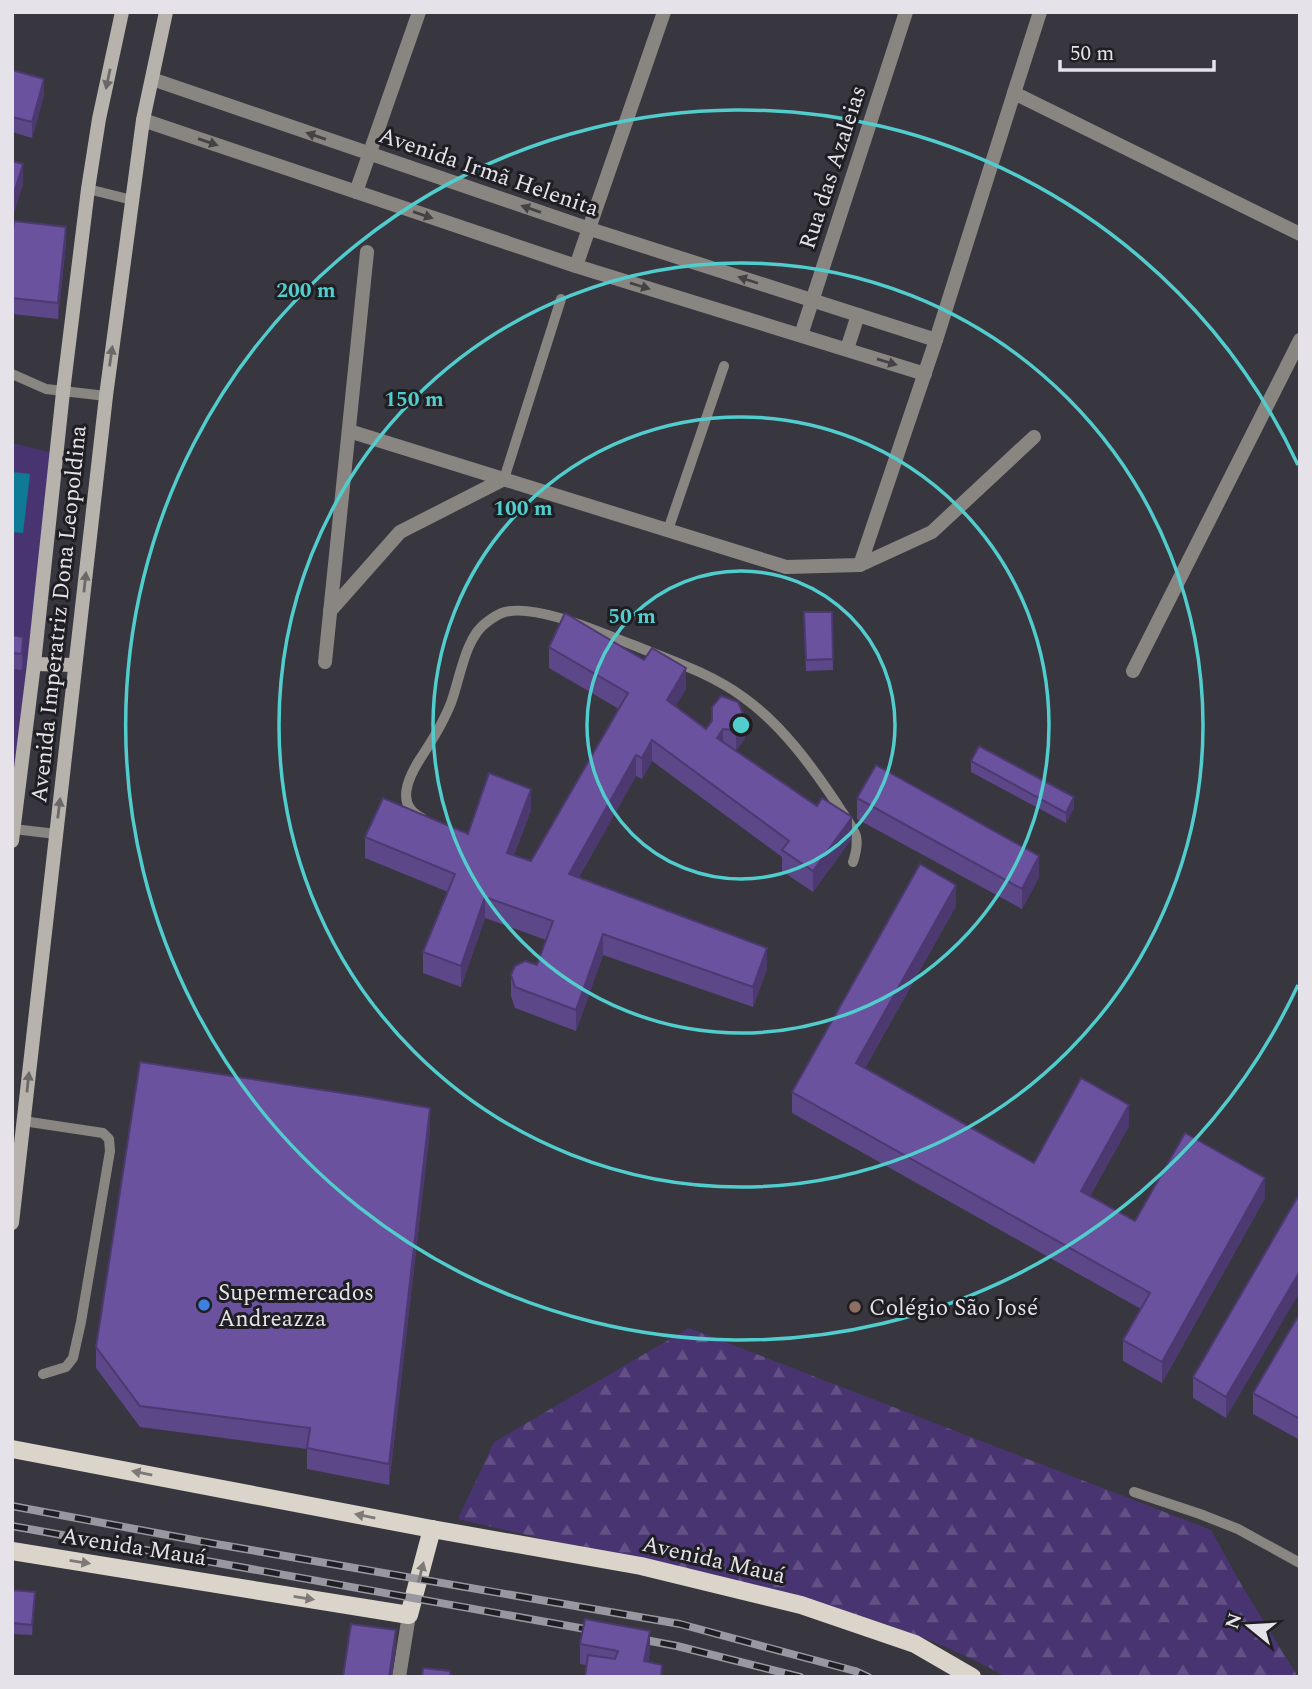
<svg xmlns="http://www.w3.org/2000/svg" width="1312" height="1689" font-family="Spectral,serif">
<style>
.green{fill:#493472}
.forest{fill:url(#forest-firs)}
.water{fill:#0e7a95}
.lines{fill:none;stroke-linecap:round;stroke-linejoin:round}
.service{stroke:#898682;stroke-width:10}
.minor{stroke:#898682;stroke-width:14}
.secondary{stroke:#b7b2ab;stroke-width:14}
.primary{stroke:#dbd4cb;stroke-width:18}
.rail-casing{stroke:#99979f;stroke-width:8}
.rail{stroke:#1f1e23;stroke-width:5;stroke-dasharray:16;stroke-linecap:butt}
.wall{fill:#5c4789}
.shaded-wall{fill:#4b396f}
.building{fill:#6b529f;stroke:#4b396f;stroke-width:2}
.oneway{fill:#6b6867}
.oneway2{fill:#444244}
.oneway3{fill:#7d7977}
.ring{fill:none;stroke:#52cdcd;stroke-width:3.5}
.shop-dot{fill:#3f7fe0;stroke:#1f1e23;stroke-width:2.5}
.education-dot{fill:#8d6e63;stroke:#1f1e23;stroke-width:2.5}
.labels{text-anchor:middle;stroke-width:6;stroke-linejoin:round;paint-order:stroke}
.street-label{font-size:23px;fill:#e5e3e9;stroke:#1f1e23}
.poi-label{font-size:23px;fill:#e5e3e9;stroke:#1f1e23;text-anchor:start}
.centre{fill:#52cdcd;stroke:#1f1e23;stroke-width:3.5}
.ring-label{font-size:21px;text-anchor:middle;font-weight:bold;fill:#52cdcd;stroke:#1f1e23;stroke-width:6;stroke-linejoin:round;paint-order:stroke}
</style>
<defs>
<pattern id="forest-firs" width="22" height="20" patternUnits="userSpaceOnUse" patternTransform="scale(1.75)"><rect width="22" height="20" fill="#493472"/><path d="M5 1l3.5 6h-7zM16 11l3.5 6h-7z" fill="#635186"/></pattern>
</defs>
<rect width="100%" height="100%" fill="#38363f"/>
<!-- green -->
<path class="green" d="M12,443L53,453L12,788Z"/>
<!-- forest -->
<path class="forest" d="M689,1328L1211,1530L1242,1586L1298,1677H1006C914,1624 806,1600 703,1576C621,1557 540,1538 458,1519L494,1442Z"/>
<!-- water -->
<path class="water" d="M12,472L30,474L23,533L12,532Z"/>
<g class="lines">
<!-- service -->
<g class="service">
<path d="M88,189L132,200"/>
<path d="M12,374L46,389L106,396"/>
<path d="M504,479L561,299"/>
<path d="M668,530L724,366"/>
<path d="M422,818C395,805 408,778 420,759C432,741 443,723 451,703C460,679 465,637 487,622C491,619 500,613 505,612C538,604 601,633 633,645C670,660 710,673 743,697C781,724 811,765 837,804C843,814 852,825 856,836C858,845 856,853 853,862"/>
<path d="M14,829L56,834"/>
<path d="M23,1121L103,1133L109,1139L110,1151L81,1322L73,1358L66,1367L43,1374"/>
<path d="M1134,1492L1200,1514L1238,1529L1300,1563"/>
</g>
<!-- minor -->
<g class="minor">
<path d="M152,79L590,229L936,340"/>
<path d="M1014,93L1040,12"/>
<path d="M143,120L576,266L925,374"/>
<path d="M356,192L419,12"/>
<path d="M576,266L664,12"/>
<path d="M801,335L906,12"/>
<path d="M847,349L858,315"/>
<path d="M349,431L786,567L860,565L932,532L1034,437"/>
<path d="M860,565L936,340L1014,93L1300,234"/>
<path d="M330,611L400,532L504,479"/>
<path d="M325,662L367,252"/>
<path d="M1133,671L1300,340"/>
<path d="M399,1677L409,1615"/>
</g>
<!-- secondary -->
<g class="secondary">
<path d="M34,664L75,665"/>
<path d="M12,841L34,664L63,392L88,189L99,119L122,12"/>
<path d="M12,1223L106,396L143,120L166,12"/>
</g>
<!-- primary -->
<g class="primary">
<path d="M12,1449L432,1529L641,1566L801,1605L915,1644L972,1677"/>
<path d="M12,1551L409,1615L432,1529"/>
</g>
<defs>
<g id="rail">
<path d="M12,1506L210,1543L680,1624L855,1671L868,1677"/>
<path d="M12,1526L602,1632"/>
<path d="M629,1637L677,1646L800,1677"/>
</g>
</defs>
<!-- rail casing -->
<use href="#rail" class="rail-casing"/>
<!-- rail -->
<use href="#rail" class="rail"/>
</g>
<!-- wall -->
<g class="wall">
<path d="M12,70L44,95L32,138L12,132Z"/>
<path d="M12,239L66,243L58,319L12,314Z"/>
<path d="M804,612H832L833,670L806,671Z"/>
<path d="M12,635L23,652L22,670L12,669Z"/>
<path d="M549,647L686,689L675,706L706,729L712,721V707L745,738L736,751L852,838L813,892L782,871V857L652,761L642,779L636,776L579,877L767,969L753,1007L603,955L576,1031L515,1008L511,996V975L537,965L546,940L485,918L461,987L423,973V952L448,892L365,858V837L468,834L531,810L514,855L531,861L619,709L549,668Z"/>
<path d="M971,761L1074,808L1066,823L971,772Z"/>
<path d="M857,798L1039,877L1022,909L857,819Z"/>
<path d="M956,906L865,1068L1034,1163L1129,1126L1090,1196L1135,1221L1265,1198L1162,1383L1123,1361V1340L1141,1309L792,1113V1092Z"/>
<path d="M430,1129L389,1485L307,1469V1449L140,1427L96,1368V1347Z"/>
<path d="M1300,1200L1226,1418L1193,1398V1377Z"/>
<path d="M1300,1313V1440L1253,1414V1393Z"/>
<path d="M12,1590L35,1603L32,1635L12,1634Z"/>
<path d="M580,1644L650,1652L648,1662L662,1665V1677L580,1664Z"/>
</g>
<!-- shaded-wall -->
<g class="shaded-wall">
<path d="M44,79V95L32,138V122Z"/>
<path d="M23,164V185L12,220V200Z"/>
<path d="M66,227V243L58,319V303Z"/>
<path d="M14,379V395L12,403V387Z"/>
<path d="M23,637V652L22,670V654Z"/>
<path d="M686,668V689L667,721V700Z"/>
<path d="M745,718V738L736,751V730Z"/>
<path d="M723,729V750L717,738Z"/>
<path d="M652,740V761L642,779V758Z"/>
<path d="M636,755V776L569,895V874Z"/>
<path d="M531,789V810L507,874V853Z"/>
<path d="M1074,797V808L1066,823V813Z"/>
<path d="M852,817V838L813,892V871Z"/>
<path d="M1039,856V877L1022,909V889Z"/>
<path d="M956,885V906L856,1084V1063Z"/>
<path d="M485,897V918L461,987V966Z"/>
<path d="M603,934V955L576,1031V1010Z"/>
<path d="M767,948V969L753,1007V987Z"/>
<path d="M1129,1105V1126L1081,1212V1191Z"/>
<path d="M430,1108V1129L389,1485V1464Z"/>
<path d="M1265,1178V1198L1162,1383V1362Z"/>
<path d="M1300,1271V1292L1226,1418V1397Z"/>
<path d="M35,1592V1603L32,1635V1625Z"/>
<path d="M396,1630V1651L392,1677H389Z"/>
<path d="M650,1631V1652L645,1677L644,1661Z"/>
</g>
<!-- building -->
<g class="building">
<path d="M12,70L44,79L32,122L12,117Z"/>
<path d="M12,161L23,164L12,200Z"/>
<path d="M14,221L66,227L58,303L12,298V239Z"/>
<path d="M804,612H832L833,659L806,660Z"/>
<path d="M565,613L644,660L652,648L686,668L667,700L706,729L712,721V707L721,696L738,702L745,718L736,730L723,729L717,738L817,806L822,798L852,817L813,871L782,850L789,841L652,740L642,758L636,755L569,874L767,948L753,987L603,934L576,1010L515,987L511,975L515,966L525,961L537,965L553,921L485,897L461,966L423,952L455,874L365,837L383,798L468,834L489,773L531,789L507,853L531,861L628,693L549,647Z"/>
<path d="M12,635L23,637L22,654L12,653Z"/>
<path d="M979,746L1074,797L1066,813L971,761Z"/>
<path d="M876,765L1039,856L1022,889L857,798Z"/>
<path d="M920,864L956,885L856,1063L1034,1163L1081,1078L1129,1105L1081,1191L1135,1221L1185,1133L1265,1178L1162,1362L1123,1340L1150,1293L792,1092Z"/>
<path d="M140,1062L368,1097L430,1108L389,1464L307,1448L310,1428L140,1406L96,1347Z"/>
<path d="M1297,1198L1300,1200V1271L1226,1397L1193,1377Z"/>
<path d="M1300,1313V1419L1253,1393Z"/>
<path d="M12,1590L35,1592L32,1625L12,1623Z"/>
<path d="M585,1619L650,1631L644,1661L662,1665L661,1677H662H585L588,1655L615,1659L618,1651L580,1644Z"/>
<path d="M351,1624L396,1630L389,1677H343Z"/>
<path d="M423,1668L450,1671V1677H422Z"/>
</g>
<!-- one-way arrows -->
<defs><path id="oneway-solid" d="M-6-.8H1V-3.2L6.5 0L1 3.2V.8H-6Z" transform="scale(1.75)"/></defs>
<g class="oneway">
<use href="#oneway-solid" transform="translate(108 79) rotate(102)"/>
<use href="#oneway-solid" transform="translate(111 356) rotate(-82)"/>
<use href="#oneway-solid" transform="translate(85 582) rotate(-84)"/>
<use href="#oneway-solid" transform="translate(59 808) rotate(-83)"/>
<use href="#oneway-solid" transform="translate(28 1082) rotate(-84)"/>
</g>
<g class="oneway2">
<use href="#oneway-solid" transform="translate(316 136) rotate(-161)"/>
<use href="#oneway-solid" transform="translate(208 142) rotate(19)"/>
<use href="#oneway-solid" transform="translate(531 209) rotate(-161)"/>
<use href="#oneway-solid" transform="translate(423 215) rotate(19)"/>
<use href="#oneway-solid" transform="translate(748 280) rotate(-162)"/>
<use href="#oneway-solid" transform="translate(640 286) rotate(17)"/>
<use href="#oneway-solid" transform="translate(887 362) rotate(17)"/>
</g>
<g class="oneway3">
<use href="#oneway-solid" transform="translate(142 1473) rotate(-169)"/>
<use href="#oneway-solid" transform="translate(365 1516) rotate(-169)"/>
<use href="#oneway-solid" transform="translate(80 1562) rotate(9)"/>
<use href="#oneway-solid" transform="translate(421 1572) rotate(-75)"/>
<use href="#oneway-solid" transform="translate(304 1598) rotate(9)"/>
</g>
<!-- distance rings -->
<g class="ring">
<circle cx="741" cy="725" r="154"/>
<circle cx="741" cy="725" r="308"/>
<circle cx="741" cy="725" r="462"/>
<path d="M1298 985A615 615 0 1 1 1298 465"/>
</g>
<!-- markers -->
<circle class="shop-dot" cx="204" cy="1305" r="7"/>
<circle class="education-dot" cx="855" cy="1307" r="7"/>
<g class="labels">
<!-- street labels -->
<g class="street-label">
<text transform="translate(832 167) rotate(-72)" y="8">Rua das Azaleias</text>
<text transform="translate(489 171) rotate(19)" y="8">Avenida Irmã Helenita</text>
<text transform="translate(58 614) rotate(-84)" y="8">Avenida Imperatriz Dona Leopoldina</text>
<text transform="translate(134 1546) rotate(9)" y="8">Avenida Mauá</text>
<text transform="translate(714 1559) rotate(13)" y="8">Avenida Mauá</text>
</g>
<!-- poi labels -->
<g class="poi-label">
<text x="218" y="1300">Supermercados<tspan x="218" dy="26">Andreazza</tspan></text>
<text x="869" y="1315">Colégio São José</text>
</g>
</g>
<circle cx="741" cy="725" r="10" class="centre"/>
<g class="ring-label">
<text x="306" y="297">200 m</text>
<text x="414" y="406">150 m</text>
<text x="523" y="515">100 m</text>
<text x="632" y="623">50 m</text>
</g>
<!-- border -->
<rect width="1312" height="1689" fill="none" stroke="#e5e3e9" stroke-width="28"/>
<!-- north arrow -->
<g transform="translate(1249 1626) rotate(288)" stroke="#1f1e23" stroke-width="5" paint-order="stroke">
<path d="M0-5L12 26L0 18L-12 26Z" fill="#e5e3e9"/>
<text y="-10" font-size="19" font-weight="bold" text-anchor="middle" fill="#e5e3e9">N</text>
</g>
<!-- scale -->
<path d="M1060 60v10h154v-10" fill="none" stroke="#e5e3e9" stroke-width="3.5"/>
<text x="1070" y="60" font-size="21" fill="#e5e3e9" stroke="#1f1e23" stroke-width="5" paint-order="stroke">50 m</text>
</svg>
